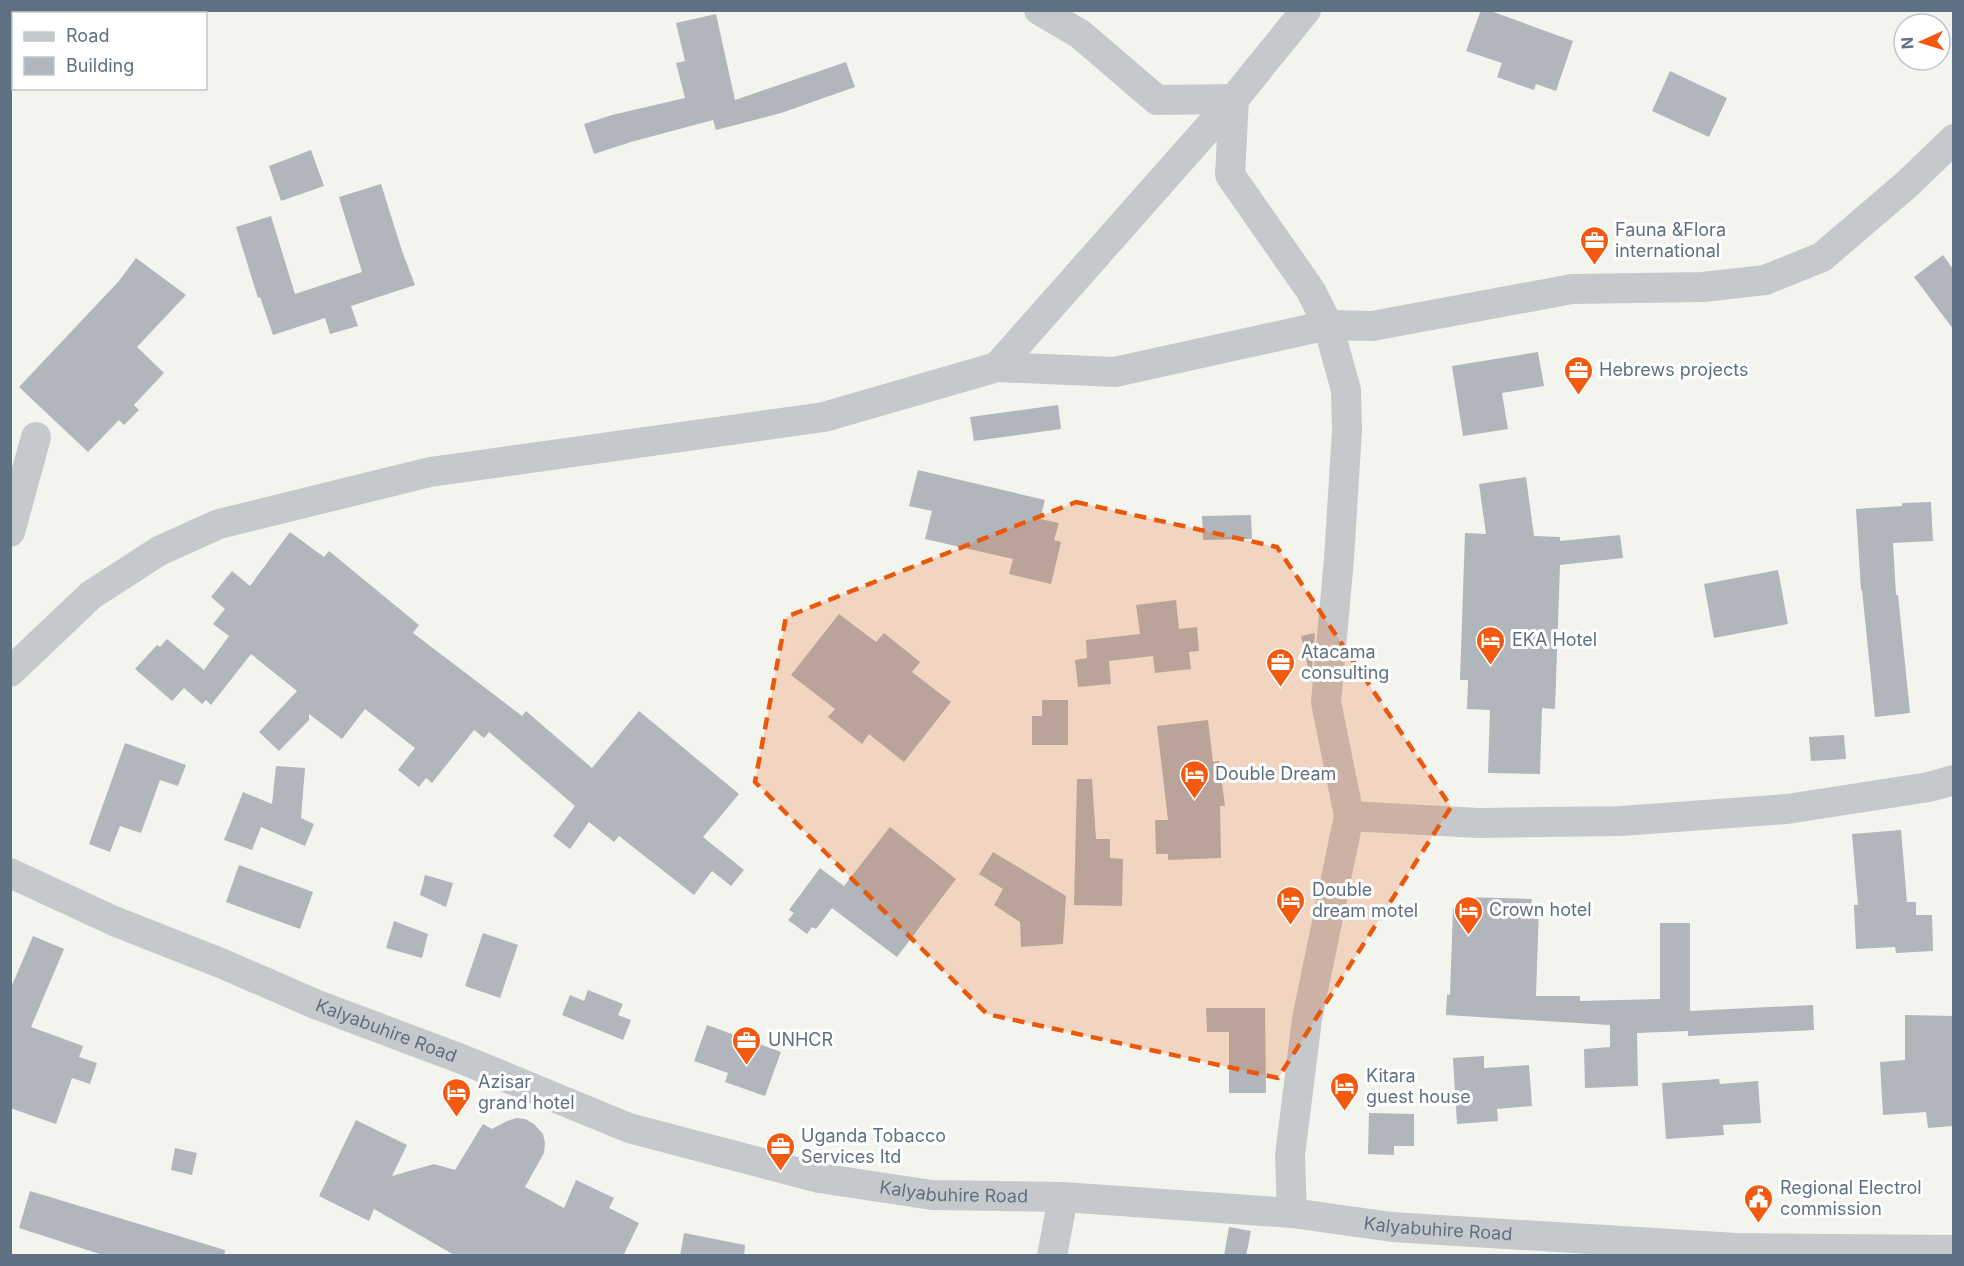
<svg xmlns="http://www.w3.org/2000/svg" width="1964" height="1266" font-family="Inter,sans-serif">
<style>
.building{fill:#b0b6bc}
.lines{fill:none;stroke-linecap:round;stroke-linejoin:round}
.minor{stroke:#c6c9cc;stroke-width:30}
.marked{fill:#e8590c;fill-opacity:0.2;stroke:#e8590c;stroke-width:4.5;stroke-dasharray:12 8;stroke-linejoin:round}
.labels{text-anchor:middle;stroke-width:6;stroke-linejoin:round;paint-order:stroke}
.poi-label{font-size:18px;fill:#607083;stroke:#fff;text-anchor:start}
.street-label{font-size:18px;fill:#607083;stroke:#fff}
</style>
<rect width="100%" height="100%" fill="#f4f4ef"/>
<!-- building -->
<g class="building">
<path d="M1481,10H1488L1573,41L1556,91L1536,84L1534,90L1497,77L1502,63L1466,51Z"/>
<path d="M716,14L735,100L846,62L855,87L781,113L716,130L713,120L631,142L594,154L584,124L612,115L685,98L676,63L685,61L676,23Z"/>
<path d="M1670,71L1727,98L1709,137L1652,111Z"/>
<path d="M311,150L324,186L281,201L269,166Z"/>
<path d="M381,184L402,251L415,285L351,306L358,326L330,334L325,318L273,335L260,297L258,298L236,227L271,216L295,294L362,272L339,197Z"/>
<path d="M1943,255L1953,269V329L1914,277Z"/>
<path d="M136,258L186,295L137,347L164,373L134,405L139,410L124,425L119,420L88,452L19,387L119,281Z"/>
<path d="M1538,352L1544,386L1502,393L1508,429L1463,436L1452,366Z"/>
<path d="M1058,405L1061,429L974,441L970,417Z"/>
<path d="M918,470L1045,500L1040,519L1059,523L1054,540L1061,542L1051,584L1009,574L1013,559L925,539L932,511L909,506Z"/>
<path d="M1526,477L1534,536L1560,537V541L1620,535L1623,558L1560,565L1555,709L1542,708L1540,774L1488,773L1490,710L1467,709L1468,680H1460L1465,533L1486,534L1479,484Z"/>
<path d="M1931,502L1933,541L1893,543L1896,595H1898L1910,713L1875,717L1862,590H1861L1856,509L1902,506V503Z"/>
<path d="M1251,515L1252,539L1203,540L1202,516Z"/>
<path d="M290,532L324,557L329,551L419,625L413,633L522,716L526,711L592,768L639,711L739,794L703,837L744,870L731,886L712,871L694,895L619,836L614,842L589,822L570,849L553,836L575,806L489,732L484,738L474,730L432,783L426,778L419,787L398,770L415,748L365,709L342,739L309,714V720L279,751L259,732L297,691L251,654L211,705L206,700L202,704L184,688L172,701L135,669L157,645L160,647L167,639L204,670L229,636L213,624L225,609L211,597L232,571L250,586Z"/>
<path d="M1778,570L1788,624L1714,638L1704,584Z"/>
<path d="M1176,600L1179,629L1197,627L1199,651L1189,652L1191,669L1155,673L1153,656L1109,661L1111,684L1078,687L1075,660L1087,658L1086,640L1140,634L1136,605Z"/>
<path d="M839,614L876,642L884,633L920,662L912,672L951,702L904,762L869,734L862,744L828,717L835,709L791,675Z"/>
<path d="M1315,633L1312,668H1308L1301,636Z"/>
<path d="M1042,700H1068V745H1032V716H1042Z"/>
<path d="M1208,720L1213,762L1219,761L1225,806H1220L1221,858L1168,860V854H1156L1155,820H1168L1157,726Z"/>
<path d="M1844,735L1846,759L1811,761L1809,737Z"/>
<path d="M125,743L186,765L178,786L160,780L141,833L120,826L110,852L89,844Z"/>
<path d="M276,766L305,768L301,818L314,824L305,846L261,827L252,850L224,840L243,792L272,804Z"/>
<path d="M1077,779H1092L1096,839H1110V858L1123,859L1122,906L1074,905Z"/>
<path d="M890,827L956,879L897,957L832,908L816,929L812,927L807,934L788,920L794,913L789,910L820,868L844,886Z"/>
<path d="M1901,830L1907,902H1916V915H1932L1933,951L1896,953L1895,947L1856,949L1854,905H1858L1852,834Z"/>
<path d="M993,852L1066,896L1063,944L1021,947L1020,922L994,905L1003,889L979,874Z"/>
<path d="M239,865L313,892L300,929L226,902Z"/>
<path d="M425,875L453,883L446,907L420,895Z"/>
<path d="M1461,897L1532,899L1531,906H1539L1536,996H1580V1001L1660,999V923H1690V1011L1813,1005L1814,1030L1688,1036V1031L1637,1033L1638,1086L1585,1088L1584,1049L1610,1047V1025L1446,1015L1447,994L1450,995L1453,908L1461,909Z"/>
<path d="M394,921L428,934L422,958L386,948Z"/>
<path d="M483,933L518,945L500,998L465,986Z"/>
<path d="M33,936L64,949L31,1027L83,1046L79,1057L97,1063L90,1084L72,1078L56,1124L10,1108V990Z"/>
<path d="M588,990L623,1004L618,1015L631,1020L623,1040L562,1015L570,995L584,1001Z"/>
<path d="M1206,1008H1265L1266,1093H1229V1032H1207Z"/>
<path d="M1905,1015L1953,1016V1126L1928,1128L1926,1112L1883,1115L1880,1062L1905,1060Z"/>
<path d="M707,1025L781,1052L765,1096L725,1082L728,1073L694,1061Z"/>
<path d="M1484,1056V1068L1529,1065L1532,1106L1497,1109L1498,1121L1457,1124L1453,1058Z"/>
<path d="M1719,1079L1720,1084L1758,1081L1761,1123L1723,1125L1724,1135L1666,1139L1662,1083Z"/>
<path d="M1369,1113L1414,1114V1146H1394V1155L1368,1154Z"/>
<path d="M516,1118L525,1119L534,1124L543,1134L545,1143L544,1153L525,1187L564,1208L576,1180L614,1198L609,1208L639,1223L623,1256H456L374,1209L369,1221L319,1196L356,1120L407,1145L392,1176L434,1164L455,1170L483,1124L492,1129L507,1121Z"/>
<path d="M175,1148L197,1153L192,1175L171,1170Z"/>
<path d="M30,1191L225,1250L224,1256H106L19,1228Z"/>
<path d="M1229,1227L1251,1231L1246,1256H1224Z"/>
<path d="M684,1233L745,1245L744,1256H680Z"/>
</g>
<g class="lines">
<!-- minor -->
<g class="minor">
<path d="M1039,10L1080,34L1157,100L1234,99L1230,175L1311,291L1328,325L1346,390L1347,431L1339,559L1326,702L1349,816L1307,1019L1290,1155L1292,1213"/>
<path d="M997,367L1234,99L1306,10"/>
<path d="M10,532L36,437"/>
<path d="M10,672L91,595L159,551L219,524L430,472L824,417L997,367L1115,372L1328,325L1372,326L1572,289L1703,287L1765,280L1822,257L1905,186L1954,139"/>
<path d="M1349,816L1479,823L1621,821L1787,809L1929,787L1954,780"/>
<path id="s1" d="M10,873L114,921L223,964L315,1004L464,1060L629,1128L819,1178L932,1195L1063,1197L1292,1213L1392,1227L1737,1248L1954,1250"/>
<path d="M1052,1256L1063,1197"/>
</g>
</g>
<!-- marked area -->
<path class="marked" d="M1076,502L1277,547L1451,807L1278,1078L987,1014L755,782L786,617Z"/>
<!-- icons -->
<defs>
<symbol id="office-pin" viewBox="-11 -11 22 30"><path d="M0 17L-7.5 6A9.5 9.5 0 1 1 7.5 6Z" fill="#f35a10" stroke="#fff"/><path d="M-6-3h4V-5.5h4V-3h4V5H-6ZM-1-4.5V-3h2v-1.5ZM-6 0V1H6V0Z" fill="#fff"/></symbol>
<symbol id="hotel-pin" viewBox="-11 -11 22 30"><path d="M0 17L-7.5 6A9.5 9.5 0 1 1 7.5 6Z" fill="#f35a10" stroke="#fff"/><path d="M-6-4.5h1.5V1H6V5H4.5V3h-9V5H-6ZM-4 0a1.8 1.8 0 1 1 3.6 0ZM.5 0V-2.5h3Q6-2.5 6 0Z" fill="#fff"/></symbol>
<symbol id="civic-pin" viewBox="-11 -11 22 30"><path d="M0 17L-7.5 6A9.5 9.5 0 1 1 7.5 6Z" fill="#f35a10" stroke="#fff"/><path d="M-.6-6.5H3V-4.5H.6V-3L4-1V1h2V6H-6V1h2V-1L-.6-3ZM-1.2 2.5V6h2.4V2.5Z" fill="#fff"/></symbol>
</defs>
<g fill-rule="evenodd">
<use href="#office-pin" x="1578" y="224" width="33" height="45"/>
<use href="#office-pin" x="1562" y="354" width="33" height="45"/>
<use href="#hotel-pin" x="1474" y="624" width="33" height="45"/>
<use href="#office-pin" x="1264" y="646" width="33" height="45"/>
<use href="#hotel-pin" x="1178" y="758" width="33" height="45"/>
<use href="#hotel-pin" x="1274" y="884" width="33" height="45"/>
<use href="#hotel-pin" x="1452" y="894" width="33" height="45"/>
<use href="#office-pin" x="730" y="1024" width="33" height="45"/>
<use href="#hotel-pin" x="1328" y="1070" width="33" height="45"/>
<use href="#hotel-pin" x="440" y="1076" width="33" height="45"/>
<use href="#office-pin" x="764" y="1130" width="33" height="45"/>
<use href="#civic-pin" x="1742" y="1182" width="33" height="45"/>
</g>
<g class="labels">
<!-- poi labels -->
<g class="poi-label">
<text x="1615" y="236">Fauna &amp;Flora<tspan x="1615" dy="21">international</tspan></text>
<text x="1599" y="376">Hebrews projects</text>
<text x="1512" y="646">EKA Hotel</text>
<text x="1301" y="658">Atacama<tspan x="1301" dy="21">consulting</tspan></text>
<text x="1215" y="780">Double Dream</text>
<text x="1312" y="896">Double<tspan x="1312" dy="21">dream motel</tspan></text>
<text x="1489" y="916">Crown hotel</text>
<text x="768" y="1046">UNHCR</text>
<text x="1366" y="1082">Kitara<tspan x="1366" dy="21">guest house</tspan></text>
<text x="478" y="1088">Azisar<tspan x="478" dy="21">grand hotel</tspan></text>
<text x="801" y="1142">Uganda Tobacco<tspan x="801" dy="21">Services ltd</tspan></text>
<text x="1780" y="1194">Regional Electrol<tspan x="1780" dy="21">commission</tspan></text>
</g>
<!-- street labels -->
<g class="street-label">
<text dy="6" stroke="none"><textPath href="#s1" startOffset="408">Kalyabuhire Road</textPath></text>
<text dy="6" stroke="none"><textPath href="#s1" startOffset="1002">Kalyabuhire Road</textPath></text>
<text dy="6" stroke="none"><textPath href="#s1" startOffset="1488">Kalyabuhire Road</textPath></text>
</g>
</g>
<!-- border -->
<rect width="1964" height="1266" fill="none" stroke="#607083" stroke-width="24"/>
<!-- legend -->
<rect x="12" y="12" width="195" height="78" fill="#ffffff" stroke="#bfc6cd" stroke-width="1.5"/>
<rect x="24" y="32" width="30" height="9" fill="#c6c9cc" stroke="#bfc6cd" stroke-width="1.5"/>
<text x="66" y="42" font-size="18" fill="#607083">Road</text>
<rect x="24" y="57" width="30" height="18" fill="#b0b6bc" stroke="#bfc6cd" stroke-width="1.5"/>
<text x="66" y="72" font-size="18" fill="#607083">Building</text>
<!-- north arrow -->
<g transform="translate(1922 42) rotate(266)"><circle r="28" fill="#ffffff" stroke="#bfc6cd" stroke-width="1.5"/>
<path d="M0-4.5L10 22L0 15L-10 22Z" fill="#f35a10"/>
<text y="-9" font-size="16" font-weight="bold" text-anchor="middle" fill="#607083">N</text>
</g>
</svg>
